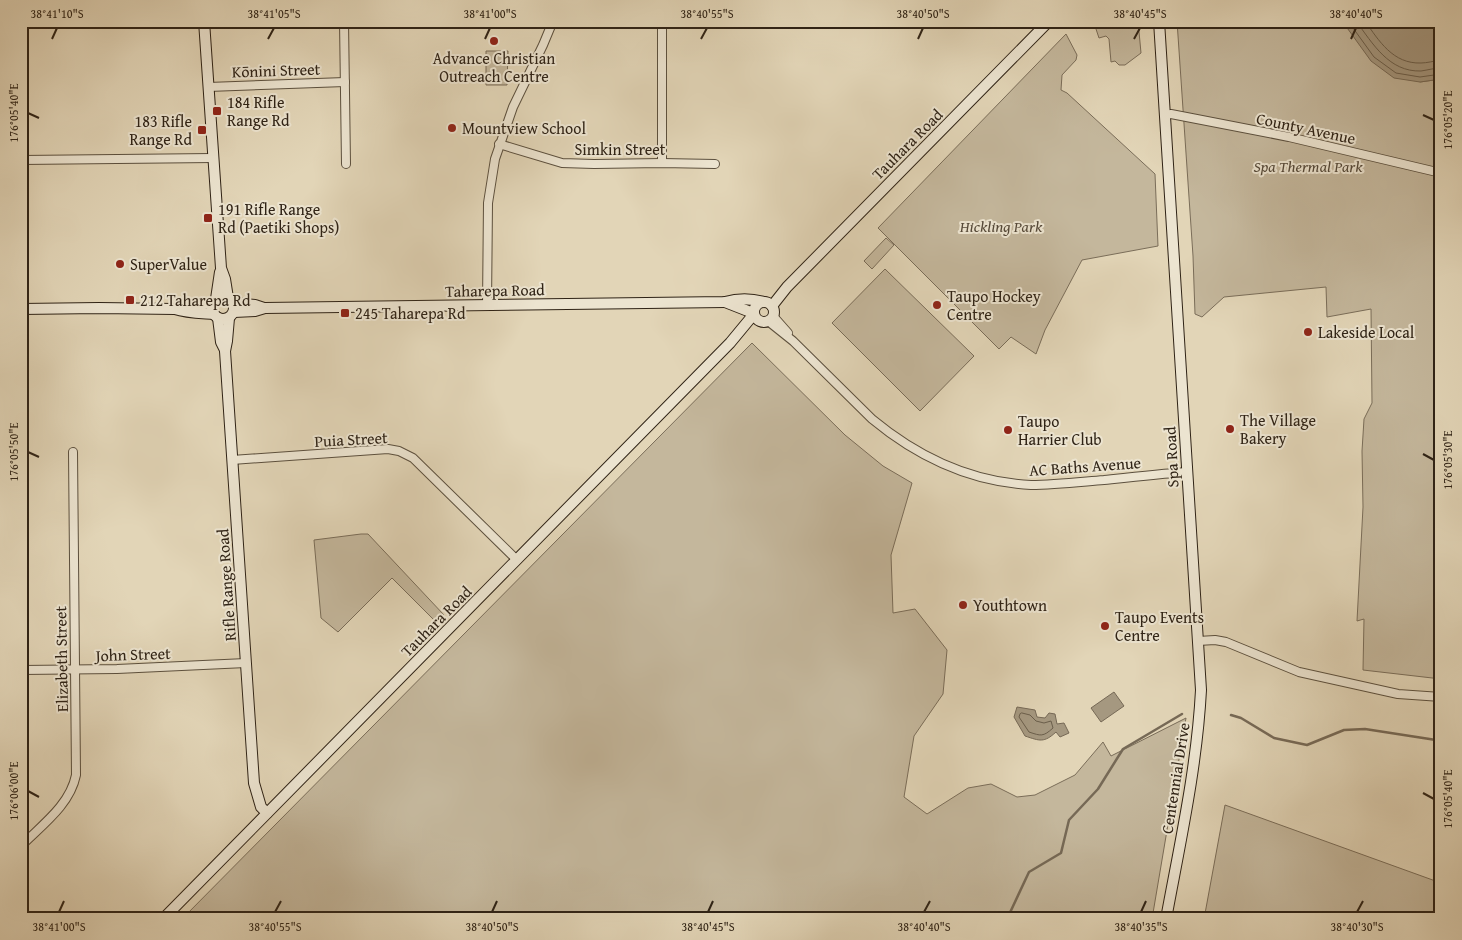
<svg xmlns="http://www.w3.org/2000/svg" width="1462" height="940" font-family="'Gentium Book Plus',serif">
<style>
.green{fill:#c4b79c;stroke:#7a6d59}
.water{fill:#a59880;stroke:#766956}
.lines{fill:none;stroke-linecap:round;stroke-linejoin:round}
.shore{stroke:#6a5e4b;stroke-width:1}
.stream{stroke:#766956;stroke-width:2.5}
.street-casing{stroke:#5c503e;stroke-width:10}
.secondary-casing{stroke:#2f2316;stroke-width:12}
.street{stroke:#ece4d0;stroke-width:8}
.secondary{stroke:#ece4d0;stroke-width:10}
.ticks{fill:none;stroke:#2f2316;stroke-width:2}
.poi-dot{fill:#8f2418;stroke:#ece4d0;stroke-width:2}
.labels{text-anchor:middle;stroke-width:4;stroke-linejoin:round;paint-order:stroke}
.poi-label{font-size:16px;fill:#2f2316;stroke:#ece4d0;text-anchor:start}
.street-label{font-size:16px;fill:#2f2316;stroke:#ece4d0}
.park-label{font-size:16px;font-style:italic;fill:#544838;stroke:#ece4d0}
.neatline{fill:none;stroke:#2f2316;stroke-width:2}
.ticks-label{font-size:12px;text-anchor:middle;fill:#2f2316}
</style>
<rect width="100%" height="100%" fill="#e2d5b7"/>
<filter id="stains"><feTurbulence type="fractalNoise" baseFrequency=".004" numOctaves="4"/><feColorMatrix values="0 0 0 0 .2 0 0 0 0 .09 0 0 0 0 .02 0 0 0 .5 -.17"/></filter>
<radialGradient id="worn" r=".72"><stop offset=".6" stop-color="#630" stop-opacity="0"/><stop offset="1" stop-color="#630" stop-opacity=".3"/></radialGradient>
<!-- green -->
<g class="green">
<path d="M1098,21H1138L1141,53L1125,65H1119L1115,61L1111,62L1109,39L1106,36L1099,38L1095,26Z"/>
<path d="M1177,21H1340L1420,82L1441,79V679L1363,670L1364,619L1357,621L1363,507L1362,451L1364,419L1372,403L1371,309L1327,317L1326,287L1224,297L1202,317L1195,314L1193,256Z"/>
<path d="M1066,34L1077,55L1076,60L1062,75L1061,90L1067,93L1155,174L1158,246L1082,260L1045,330L1036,354L1011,337L999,349L878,228Z"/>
<path d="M486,51H508L507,85H486Z"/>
<path d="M886,238L894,245L872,269L864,261Z"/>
<path d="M885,269L974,356L920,411L832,323Z"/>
<path d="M752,343L845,435L883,466L912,483L891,555L893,613L915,609L947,650L943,694L914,736L904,797L927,814L968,788L991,784L1017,797L1035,795L1075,775L1103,742L1111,756L1186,718L1152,919H182Z"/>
<path d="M361,534H368L444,615L436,622L392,578L338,632L321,618L314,540Z"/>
<path d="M1225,805L1441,883V919H1204Z"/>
</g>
<!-- water -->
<g class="water">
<path d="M1340,21H1441V79L1420,82L1394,78L1371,61L1345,25Z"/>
<path d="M1114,692L1124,706L1101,722L1091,708Z"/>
<path d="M1017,707L1035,710L1037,717L1045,718L1049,713L1055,714L1057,724L1064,723L1069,733L1060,737L1056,732C1044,743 1040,741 1025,736L1014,717Z"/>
</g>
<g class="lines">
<!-- shore -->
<g class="shore">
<path d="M1348,21L1374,57L1396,73L1420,77L1441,74"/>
<path d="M1356,21C1373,44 1389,72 1421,71C1428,70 1434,68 1441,68"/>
<path d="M1365,21C1379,41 1393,64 1421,63C1427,63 1434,61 1441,60"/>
<path d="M1022,713L1030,715L1036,721L1044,723L1051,721L1053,728C1043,737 1041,736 1029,732L1019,717L1020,714Z"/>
</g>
<!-- stream -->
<g class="stream">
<path d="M1231,715L1241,718L1274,738L1307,745L1344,730L1365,729L1436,740L1441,739"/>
<path d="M1007,919L1029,872L1061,853L1069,820L1098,789L1123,749L1182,714"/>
</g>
<defs>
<g id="street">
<path d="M344,21L346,164"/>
<path d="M661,21L662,27V163"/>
<path d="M208,87L345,82"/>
<path d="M1165,115L1171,114L1289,137L1441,173"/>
<path d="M499,144L562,163L594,164L662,163L715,164"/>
<path d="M21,160L213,158"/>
<path d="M487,305L488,203L495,159L513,107L543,45L553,21"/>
<path d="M773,316L788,333"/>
<path d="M768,321L793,341L872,419C919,458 970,482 1031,485C1055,485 1080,482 1104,480C1132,477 1159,474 1187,472"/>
<path d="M232,460L388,449L399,451L413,458L517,560"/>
<path d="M1198,641L1215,640L1226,642L1299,672L1398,694L1441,697"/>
<path d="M21,670L117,669L246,663"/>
<path d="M21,846C42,825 70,805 76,775L73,452"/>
</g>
<g id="secondary">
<path d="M204,21L221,268L225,279L228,298"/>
<path d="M1159,21L1201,690C1197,767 1180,843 1166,919"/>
<circle cx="223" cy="308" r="11"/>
<path d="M216,299L220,272"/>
<circle cx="764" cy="312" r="10"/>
<path d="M725,302L753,313"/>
<path d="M233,303L255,305L264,308"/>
<path d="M186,306L213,303"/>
<path d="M772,306L787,287L1049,21"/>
<path d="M21,309L99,308L175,309C187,313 201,313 214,314"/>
<path d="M234,312L255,311L265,308L725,302C739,298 750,298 764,302"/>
<path d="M218,318L221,342L225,350"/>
<path d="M229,318L227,341L225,351L254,783L261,807L267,813"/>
<path d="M163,919L730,343L754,314"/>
</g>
</defs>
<!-- street casing -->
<use href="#street" class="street-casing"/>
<!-- secondary casing -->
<use href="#secondary" class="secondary-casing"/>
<!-- street -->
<use href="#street" class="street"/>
<!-- secondary -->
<use href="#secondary" class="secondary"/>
</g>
<!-- ticks -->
<path class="ticks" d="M52,39L57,28M268,39L274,28M485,39L490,28M701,39L707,28M918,39L923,28M1134,39L1140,28M1351,39L1356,28M28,113L39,118M1423,115L1434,120M28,452L39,457M1423,454L1434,460M28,791L39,797M1423,793L1434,799M59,912L64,901M275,912L281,901M492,912L497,901M708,912L713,901M924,912L930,901M1141,912L1146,901M1357,912L1363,901"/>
<!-- markers -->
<g class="poi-dot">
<circle cx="494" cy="41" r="5"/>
<rect x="212" y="106" width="10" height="10" rx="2.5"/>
<circle cx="452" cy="128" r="5"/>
<rect x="197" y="125" width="10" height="10" rx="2.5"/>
<rect x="203" y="213" width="10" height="10" rx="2.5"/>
<circle cx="120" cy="264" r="5"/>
<rect x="125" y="295" width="10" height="10" rx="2.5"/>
<circle cx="937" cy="305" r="5"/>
<rect x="340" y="308" width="10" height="10" rx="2.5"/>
<circle cx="1308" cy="332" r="5"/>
<circle cx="1230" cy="429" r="5"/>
<circle cx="1008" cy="430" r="5"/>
<circle cx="963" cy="605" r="5"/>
<circle cx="1105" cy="626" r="5"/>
</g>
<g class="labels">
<!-- poi labels -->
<g class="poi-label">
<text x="494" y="64" text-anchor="middle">Advance Christian<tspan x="494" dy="18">Outreach Centre</tspan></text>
<text x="227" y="108">184 Rifle<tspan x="227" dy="18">Range Rd</tspan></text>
<text x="192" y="127" text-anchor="end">183 Rifle<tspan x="192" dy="18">Range Rd</tspan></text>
<text x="462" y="134">Mountview School</text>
<text x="218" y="215">191 Rifle Range<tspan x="218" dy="18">Rd (Paetiki Shops)</tspan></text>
<text x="130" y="270">SuperValue</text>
<text x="947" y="302">Taupo Hockey<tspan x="947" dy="18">Centre</tspan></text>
<text x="140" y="306">212 Taharepa Rd</text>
<text x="355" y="319">245 Taharepa Rd</text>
<text x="1318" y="338">Lakeside Local</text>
<text x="1240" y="426">The Village<tspan x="1240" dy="18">Bakery</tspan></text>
<text x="1018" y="427">Taupo<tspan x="1018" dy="18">Harrier Club</tspan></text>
<text x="973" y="611">Youthtown</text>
<text x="1115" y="623">Taupo Events<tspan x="1115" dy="18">Centre</tspan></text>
</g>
<!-- street labels -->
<g class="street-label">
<text transform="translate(276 70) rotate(-2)" y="6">Kōnini Street</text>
<text transform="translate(1306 128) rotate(12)" y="6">County Avenue</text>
<text transform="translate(907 144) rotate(-45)" y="6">Tauhara Road</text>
<text x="620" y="155">Simkin Street</text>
<text transform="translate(495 290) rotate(-1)" y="6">Taharepa Road</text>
<text transform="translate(351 439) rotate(-3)" y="6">Puia Street</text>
<text transform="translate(1171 457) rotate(-93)" y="6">Spa Road</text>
<text transform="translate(1085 466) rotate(-4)" y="6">AC Baths Avenue</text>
<text transform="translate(226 585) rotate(-94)" y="6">Rifle Range Road</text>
<text transform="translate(436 621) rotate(-45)" y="6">Tauhara Road</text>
<text transform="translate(133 654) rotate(-2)" y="6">John Street</text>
<text transform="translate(61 659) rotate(-91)" y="6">Elizabeth Street</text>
<text transform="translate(1175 778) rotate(-81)" y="6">Centennial Drive</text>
</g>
<!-- park labels -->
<g class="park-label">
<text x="1308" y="172">Spa Thermal Park</text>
<text x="1001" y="232">Hickling Park</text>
</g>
</g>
<!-- margin -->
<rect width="1462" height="940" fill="none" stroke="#e2d5b7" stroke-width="55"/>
<rect x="28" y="28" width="1406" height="884" class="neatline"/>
<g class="ticks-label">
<text x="57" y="18">38°41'10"S</text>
<text x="274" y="18">38°41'05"S</text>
<text x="490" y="18">38°41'00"S</text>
<text x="707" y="18">38°40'55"S</text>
<text x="923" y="18">38°40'50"S</text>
<text x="1140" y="18">38°40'45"S</text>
<text x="1356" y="18">38°40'40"S</text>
<text transform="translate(14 113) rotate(-90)" y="4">176°05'40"E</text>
<text transform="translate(1448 120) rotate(-90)" y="4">176°05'20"E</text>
<text transform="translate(14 452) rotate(-90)" y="4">176°05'50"E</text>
<text transform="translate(1448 460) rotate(-90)" y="4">176°05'30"E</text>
<text transform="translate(14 791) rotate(-90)" y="4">176°06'00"E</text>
<text transform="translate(1448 799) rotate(-90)" y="4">176°05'40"E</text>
<text x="59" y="931">38°41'00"S</text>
<text x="275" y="931">38°40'55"S</text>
<text x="492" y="931">38°40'50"S</text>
<text x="708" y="931">38°40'45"S</text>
<text x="924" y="931">38°40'40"S</text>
<text x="1141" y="931">38°40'35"S</text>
<text x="1357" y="931">38°40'30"S</text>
</g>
<rect width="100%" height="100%" filter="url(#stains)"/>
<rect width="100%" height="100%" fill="url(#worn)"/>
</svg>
